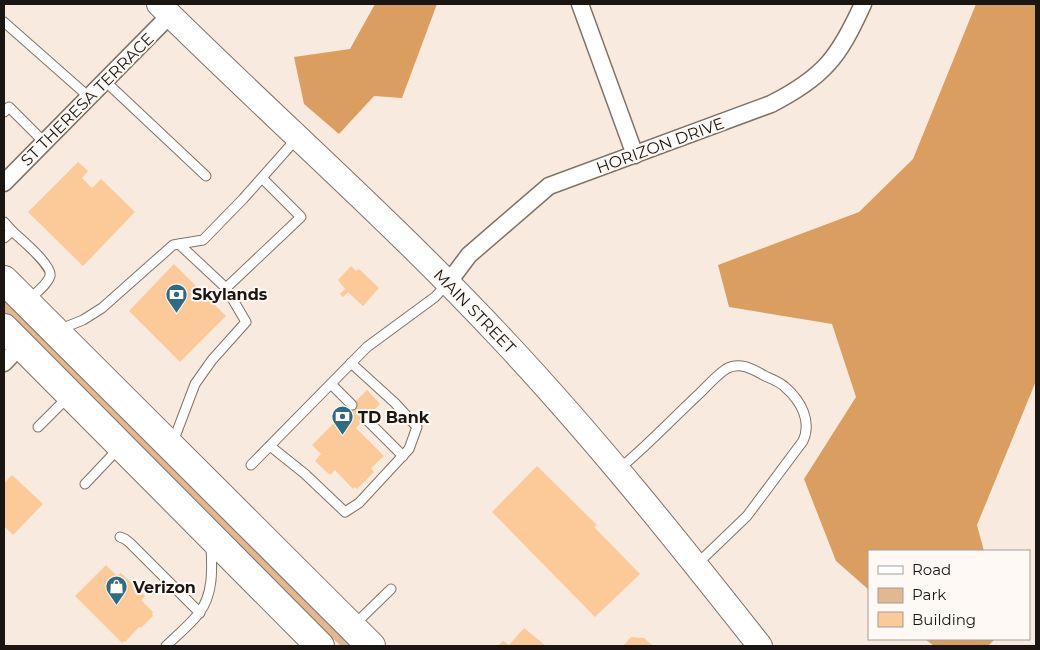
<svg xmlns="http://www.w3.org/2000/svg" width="1040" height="650" font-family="Montserrat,sans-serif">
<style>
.green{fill:#e1b891}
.forest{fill:#db9e61}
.building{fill:#fcc999}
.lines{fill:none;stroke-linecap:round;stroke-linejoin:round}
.lane-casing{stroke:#807469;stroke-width:11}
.street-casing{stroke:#807469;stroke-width:19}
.secondary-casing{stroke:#807469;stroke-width:26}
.highway-casing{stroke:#807469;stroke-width:30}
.lane{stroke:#fff;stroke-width:9}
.street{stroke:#fff;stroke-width:16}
.secondary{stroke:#fff;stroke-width:24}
.highway{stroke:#fff;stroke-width:28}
.labels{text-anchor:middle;stroke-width:4;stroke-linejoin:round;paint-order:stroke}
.street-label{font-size:16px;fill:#1b1612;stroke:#fef9f4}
.poi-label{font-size:16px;font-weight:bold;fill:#1b1612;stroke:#fef9f4;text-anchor:start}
</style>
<rect width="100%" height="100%" fill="#f8eade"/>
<!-- green -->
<path class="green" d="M4,297L354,646H341L290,599L4,313Z"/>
<!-- forest -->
<g class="forest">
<path d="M375,4H437L402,98L374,96L339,134L304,104L294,57L350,49Z"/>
<path d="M976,4H1036V381L977,525L984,551H869V590L836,561L804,479L856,397L832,324L729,307L718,265L859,212L913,159Z"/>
<path d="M925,639H995L988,646H934Z"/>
</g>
<!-- building -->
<g class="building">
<path d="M78,162L88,171L82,178L92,188L101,179L135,212L83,266L28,212Z"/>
<path d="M174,264L226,316L180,362L129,311Z"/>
<path d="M351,266L356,271L359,269L379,288L363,306L348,292L343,297L340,294L345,289L338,280Z"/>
<path d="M367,390L380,404L356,428L384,456L371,468L374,472L357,489L355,487L353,489L335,470L330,475L315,461L321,454L312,445Z"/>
<path d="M537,466L597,525L594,527L640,574L595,617L492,512Z"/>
<path d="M12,475L43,504L13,535L4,526V483Z"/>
<path d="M106,565L117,576L121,573L145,596L142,599V601L153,612L152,614L153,616L141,628L139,627L125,642L124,641L122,643L75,596Z"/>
<path d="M524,628L546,646H498L503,641L509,645Z"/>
<path d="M631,637L644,638L653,646H623Z"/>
</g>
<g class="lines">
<defs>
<g id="lane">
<path d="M4,22L89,97"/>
<path d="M105,81L206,176"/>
<path d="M4,112L9,107L44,142"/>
<path d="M4,222L12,231"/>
<path d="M4,238L12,231C20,238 53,266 50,276C47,285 35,294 28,300"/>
<path d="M179,244L226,288L301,217L262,178"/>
<path d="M58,330L83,320L102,308L173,245L203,240L243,199L298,137"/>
<path d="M331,384L352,405"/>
<path d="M365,418L403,456"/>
<path d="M38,427L68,397"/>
<path d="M173,442L195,384L212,360L246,322L226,288"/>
<path d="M270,446L305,474L345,512L359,503L409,449L417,427L395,403L351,363"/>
<path d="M251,465L367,347L435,297L447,284"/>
<path d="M619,469C648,445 673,418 700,393C708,385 717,375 726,369C739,361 753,369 765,376C772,379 780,382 785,387C801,401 812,421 803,441L747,516L696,565"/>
<path d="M85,484L120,447"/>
<path d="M120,537L125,539L130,543L200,613"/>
<path d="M354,625L391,589"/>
<path d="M166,646C177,635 190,625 199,613C214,594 212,567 211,545"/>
</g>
<g id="street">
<path d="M580,4L635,155"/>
<path d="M4,183L170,15"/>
<path d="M448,283L469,255L549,186L771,104C824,77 839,57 863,4"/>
<path d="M4,363L21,345"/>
</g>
<path id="secondary" d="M159,4C273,117 394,223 504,341C595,438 678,542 760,646"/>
<g id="highway">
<path d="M4,280L371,646"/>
<path d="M4,328L320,646"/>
</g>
</defs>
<!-- lane casing -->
<use href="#lane" class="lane-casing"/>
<!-- street casing -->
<use href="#street" class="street-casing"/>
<!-- secondary casing -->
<use href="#secondary" class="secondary-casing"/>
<!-- highway casing -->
<use href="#highway" class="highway-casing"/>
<!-- lane -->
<use href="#lane" class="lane"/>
<!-- street -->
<use href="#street" class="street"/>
<!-- secondary -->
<use href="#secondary" class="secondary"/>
<!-- highway -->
<use href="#highway" class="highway"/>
</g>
<!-- icons -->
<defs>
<symbol id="bank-pin" viewBox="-11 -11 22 30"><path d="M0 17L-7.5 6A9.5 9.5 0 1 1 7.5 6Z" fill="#2f6c83" stroke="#fef9f4"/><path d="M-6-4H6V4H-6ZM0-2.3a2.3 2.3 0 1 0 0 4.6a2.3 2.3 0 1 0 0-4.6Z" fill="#fff"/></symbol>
<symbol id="shop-pin" viewBox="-11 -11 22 30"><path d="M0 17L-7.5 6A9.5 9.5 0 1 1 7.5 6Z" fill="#2f6c83" stroke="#fef9f4"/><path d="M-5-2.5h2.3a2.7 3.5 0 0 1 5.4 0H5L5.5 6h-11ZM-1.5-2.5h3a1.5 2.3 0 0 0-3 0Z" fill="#fff"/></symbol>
</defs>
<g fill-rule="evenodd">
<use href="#bank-pin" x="164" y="282" width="25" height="34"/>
<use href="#bank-pin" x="330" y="404" width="25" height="34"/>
<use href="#shop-pin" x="104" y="574" width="25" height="34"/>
</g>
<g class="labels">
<!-- street labels -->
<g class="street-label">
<text transform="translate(87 99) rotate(-45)" y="6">ST THERESA TERRACE</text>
<text transform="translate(660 145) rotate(-20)" y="6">HORIZON DRIVE</text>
<text transform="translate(475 311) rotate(46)" y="6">MAIN STREET</text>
</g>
<!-- poi labels -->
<g class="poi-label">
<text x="192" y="300">Skylands</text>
<text x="358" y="423">TD Bank</text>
<text x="133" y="593">Verizon</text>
</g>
</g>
<!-- border -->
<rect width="1040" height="650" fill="none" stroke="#1b1612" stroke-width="10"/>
<!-- legend -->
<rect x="868" y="550" width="162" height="90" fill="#fef9f4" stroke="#a39e9a"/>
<rect x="878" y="566" width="25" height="8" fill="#ffffff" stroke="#a39e9a"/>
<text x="912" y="575" font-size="15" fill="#1b1612">Road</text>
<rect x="878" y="588" width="25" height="15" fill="#e1b891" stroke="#a39e9a"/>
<text x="912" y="600" font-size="15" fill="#1b1612">Park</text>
<rect x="878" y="612" width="25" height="15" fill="#fcc999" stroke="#a39e9a"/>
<text x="912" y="625" font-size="15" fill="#1b1612">Building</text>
</svg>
